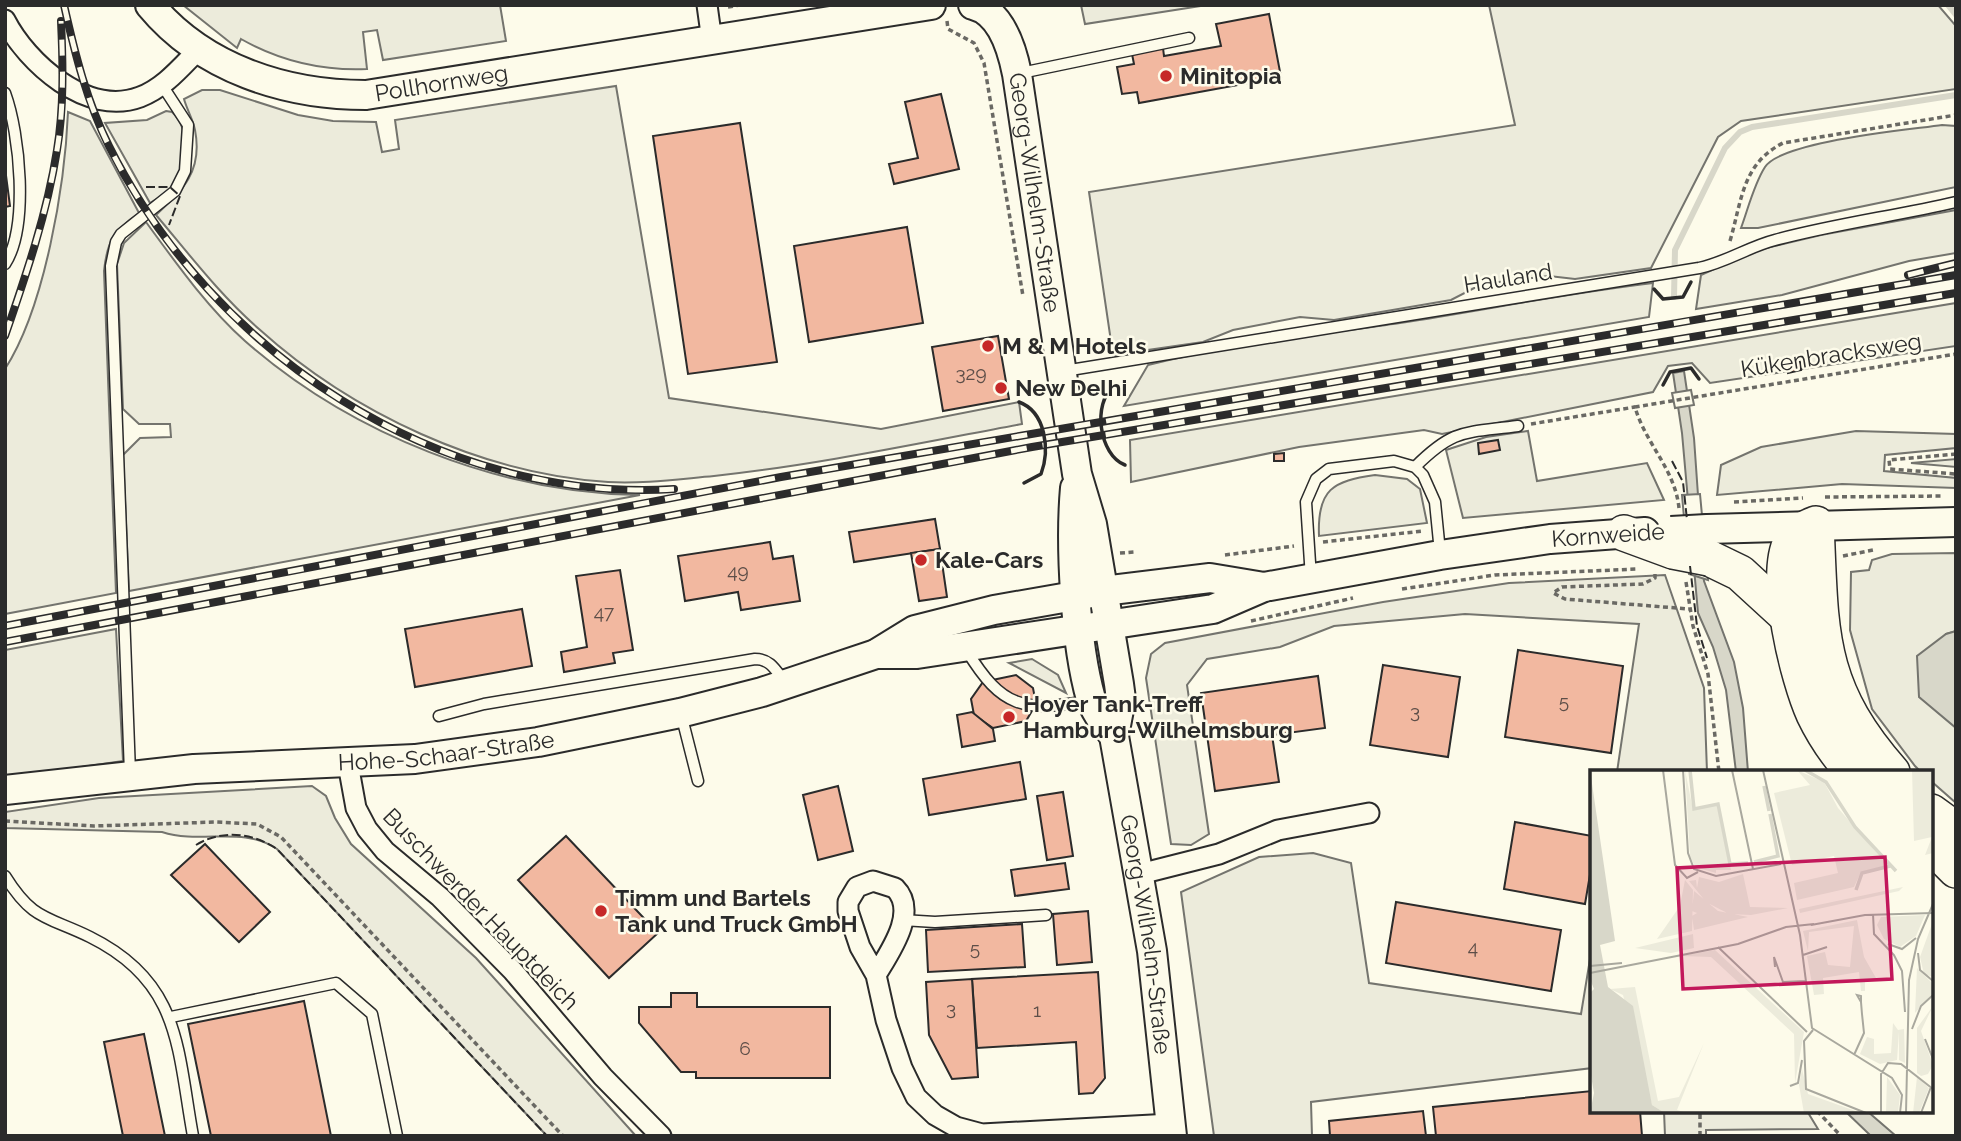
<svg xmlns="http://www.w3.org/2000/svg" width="1961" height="1141" font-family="Raleway,sans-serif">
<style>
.green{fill:#ecebdb;stroke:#74746e;stroke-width:2}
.water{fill:#d8d7c9;stroke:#74746e;stroke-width:2}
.pier{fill:#fdfbea;stroke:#74746e;stroke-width:2}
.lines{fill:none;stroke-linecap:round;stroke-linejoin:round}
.stream{stroke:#d8d7c9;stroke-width:6}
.building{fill:#f2b8a0;stroke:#2b2b2b;stroke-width:2}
.lane-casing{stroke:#2b2b2b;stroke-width:13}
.street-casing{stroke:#2b2b2b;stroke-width:23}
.secondary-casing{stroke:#2b2b2b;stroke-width:32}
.highway-casing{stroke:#2b2b2b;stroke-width:38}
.path{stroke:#6a6964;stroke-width:3.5;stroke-dasharray:5 3.5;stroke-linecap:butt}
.lane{stroke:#fdfbea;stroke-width:10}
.street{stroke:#fdfbea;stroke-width:19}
.secondary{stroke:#fdfbea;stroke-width:28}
.highway{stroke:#fdfbea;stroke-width:35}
.rail-casing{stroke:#2b2b2b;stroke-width:8}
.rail{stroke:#fdfbea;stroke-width:5;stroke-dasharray:16;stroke-linecap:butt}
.secondary-bridge-casing{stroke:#2b2b2b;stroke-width:32;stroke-linecap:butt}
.highway-bridge-casing{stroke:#2b2b2b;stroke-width:38;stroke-linecap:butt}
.secondary-bridge{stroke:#fdfbea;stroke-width:28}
.highway-bridge{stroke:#fdfbea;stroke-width:35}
.fence{stroke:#2b2b2b;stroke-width:2;stroke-dasharray:9 3.5;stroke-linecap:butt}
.wall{stroke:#2b2b2b;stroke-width:3.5}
.poi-dot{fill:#c62828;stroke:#fdfbea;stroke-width:2.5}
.labels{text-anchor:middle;stroke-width:5;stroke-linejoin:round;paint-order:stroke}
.number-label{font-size:19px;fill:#5d4e48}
.poi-label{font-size:23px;font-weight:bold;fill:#2b2b2b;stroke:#fdfbea;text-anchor:start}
.street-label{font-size:23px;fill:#2b2b2b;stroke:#fdfbea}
.inset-river{fill:none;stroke:#d8d7c9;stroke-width:3.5}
.inset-road{fill:none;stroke:#a9a89e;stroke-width:2}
.view{fill:#c2185b;fill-opacity:0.15;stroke:#c2185b;stroke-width:3.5}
.inset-edge{fill:none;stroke:#2b2b2b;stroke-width:3.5}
</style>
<rect width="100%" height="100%" fill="#fdfbea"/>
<!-- green -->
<g class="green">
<path d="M183,5H500L506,41L383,60L377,30L363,32L367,69C322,71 280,61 241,39L237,48Z"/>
<path d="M1081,5H1207L1085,24Z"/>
<path d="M1489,5H1938L1956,26V89L1741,121L1718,137L1651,268L1575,279L1549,276L1482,284L1451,300L1334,320L1300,317L1233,330L1203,342L1113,355L1089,192L1515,125Z"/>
<path d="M616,86L669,398L881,429L1019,402L1022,424C920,443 817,465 714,476C679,479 643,484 608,482C482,474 352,413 259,329C220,295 189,254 156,215C183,190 203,171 195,130C193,119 187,110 184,99L202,90H220L298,115L333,121L376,122L382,152L399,149L395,120Z"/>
<path d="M166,111L172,112C192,130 187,172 169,191C164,196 156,199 150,203L105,123L147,120Z"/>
<path d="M68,112L90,121L139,213C114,230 107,241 104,271L116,593L5,614V369C45,307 65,185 68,112Z"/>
<path d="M1942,125L1956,126V187L1758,228H1741C1748,209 1754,184 1765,167C1782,141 1908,130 1942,125Z"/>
<path d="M1956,210V253L1909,261L1782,295L1696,309L1701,275L1754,251L1821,235Z"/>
<path d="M146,222C176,263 207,307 245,341C351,434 499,493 640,495L129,591L123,455L140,438L171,437L170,424H139L123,409L117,264L124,243Z"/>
<path d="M1653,283L1649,317L1124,406L1148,365C1231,344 1316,335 1400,323C1485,310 1568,293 1653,283Z"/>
<path d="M1956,303V346L1710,383L1692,363L1668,366L1653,392L1442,434L1424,430L1299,447L1131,482L1130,440Z"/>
<path d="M1528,431L1537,481L1647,463L1664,500L1463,518L1446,450L1486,437Z"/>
<path d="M1856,431L1956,434V448L1885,455L1884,471L1956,478V488L1842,484L1717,495L1721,465L1761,447Z"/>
<path d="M1956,459V467L1911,463Z"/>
<path d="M1375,475L1407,479L1420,489L1427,523L1319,536C1317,489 1333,481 1375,475Z"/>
<path d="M1956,553V631L1946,634L1956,728V803L1931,781V772H1921L1915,766L1872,709L1850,630L1851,572L1869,570L1872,560L1892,554Z"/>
<path d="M1665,575L1704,688L1707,772H1617L1639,624L1465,614L1334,626L1280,647L1207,659L1187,685L1209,834L1191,845L1171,844L1146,678L1151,654L1165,643L1383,602L1509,583Z"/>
<path d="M116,629L123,761L5,778V650Z"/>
<path d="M1032,659L1058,675L1066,693L1009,663Z"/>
<path d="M312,786L326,796L335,818L351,844L476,958L636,1136H547L277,849C241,825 202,845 162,832L5,828V812L99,798Z"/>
<path d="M1313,853L1351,863L1369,983L1581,1014L1592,947V1068L1311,1102L1312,1136H1214L1181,892L1259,857Z"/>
<path d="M1664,1111H1807L1818,1129L1706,1130V1136H1665Z"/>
</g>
<!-- water -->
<g class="water">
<path d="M1684,371L1694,438L1704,581L1734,662L1743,708L1748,772H1736L1726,690L1713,647L1698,613L1682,433L1673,373Z"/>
<path d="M1956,631V728L1919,697L1917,656L1946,634Z"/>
<path d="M1845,1111H1867L1896,1136H1871Z"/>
</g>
<!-- pier -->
<g class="pier">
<path d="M1691,390L1694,405L1675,408L1672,393Z"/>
<path d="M1700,494L1708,580L1689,574L1682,495Z"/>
</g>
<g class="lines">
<!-- stream -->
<g class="stream">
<path d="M1948,5L1956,15"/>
<path d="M1674,297L1675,250L1725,148L1740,132L1752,127L1956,95"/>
</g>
</g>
<!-- building -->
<g class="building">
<path d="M1269,14L1281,77L1139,103L1137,92L1122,94L1117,67L1134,64L1132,54L1163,48L1164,56L1221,46L1216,24Z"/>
<path d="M941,94L959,169L894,184L889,164L918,158L905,102Z"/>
<path d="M740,123L777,362L688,374L653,136Z"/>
<path d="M5,168L10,206L5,207Z"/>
<path d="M907,227L923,323L809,342L794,246Z"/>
<path d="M998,336L1009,399L943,411L932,347Z"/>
<path d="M1800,362L1801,370L1788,373L1786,364Z"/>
<path d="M1498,440L1500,450L1479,454L1478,443Z"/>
<path d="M1284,453V461H1274V454Z"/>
<path d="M935,519L940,549L854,562L849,532Z"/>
<path d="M770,542L773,559L793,556L800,601L741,610L738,592L685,601L678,556Z"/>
<path d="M940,549L947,597L919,601L911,553Z"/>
<path d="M620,570L633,650L613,653L615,663L564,672L561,652L587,647L576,576Z"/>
<path d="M522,609L532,666L415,687L405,629Z"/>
<path d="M1518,650L1623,666L1611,753L1505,737Z"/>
<path d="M1383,665L1460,677L1448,757L1370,745Z"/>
<path d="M1016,675L1033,688L1036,704L1026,721L993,728L974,715L971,699L983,682Z"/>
<path d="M1318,676L1325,728L1272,735L1279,782L1215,791L1201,693Z"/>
<path d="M972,712L993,729L995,741L962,747L957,715Z"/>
<path d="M1020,762L1026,799L929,815L923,779Z"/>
<path d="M838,786L853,851L818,860L803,795Z"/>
<path d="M1063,792L1073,856L1047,860L1037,796Z"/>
<path d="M1515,822L1592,836V863L1585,904L1504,889Z"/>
<path d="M566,836L658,933L609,978L518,880Z"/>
<path d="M205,844L270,912L239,942L171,875Z"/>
<path d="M1065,863L1069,889L1015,896L1011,870Z"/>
<path d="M1396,902L1561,930L1551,991L1386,963Z"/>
<path d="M1088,911L1092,962L1057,965L1053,914Z"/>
<path d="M1022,924L1025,967L928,972L926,930Z"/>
<path d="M1098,972L1105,1078L1093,1093L1079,1094L1076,1042L977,1048L972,979Z"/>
<path d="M972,979L978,1077L952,1079L929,1035L926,982Z"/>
<path d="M671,993H697V1007H830V1078H696V1072H681L639,1023V1007H671Z"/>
<path d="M304,1001L331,1136H211L188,1024Z"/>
<path d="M144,1034L165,1136H123L104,1042Z"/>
<path d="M1592,1091V1111H1640L1642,1136H1436L1433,1107Z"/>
<path d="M1423,1111L1426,1136H1330L1329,1121Z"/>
</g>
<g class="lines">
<defs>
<g id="lane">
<path d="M1021,73L1189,38"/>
<path d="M5,93C20,134 29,227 5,264"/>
<path d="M1064,371L1699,268C1727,262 1748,247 1775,240C1834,224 1896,216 1956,202"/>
<path d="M1415,467C1454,428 1465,433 1518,426"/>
<path d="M1311,578L1306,502L1316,479L1329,469L1394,461L1415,467L1423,475L1435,502L1440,552"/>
<path d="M967,651C1002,708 1023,712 1088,701"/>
<path d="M681,714L698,781"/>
<path d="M439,716L484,704L755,659C770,659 775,669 784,681"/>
<path d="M130,773L111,266L116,242L121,234L175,191L185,171L188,125L162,85"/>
<path d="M5,876C33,921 47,916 90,937C181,982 177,1048 193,1136"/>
<path d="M902,920L935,922L1046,915"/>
<path d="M171,1017L336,983L372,1014L397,1136"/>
</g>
<g id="street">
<path d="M707,5L712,41"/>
<path d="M5,20C27,63 87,117 140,97C164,88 181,67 199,49"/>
<path d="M348,764L356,808L367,829L385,851L440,897L513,971L603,1077L661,1136"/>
<path d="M1140,874L1219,854L1278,830L1369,813"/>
<path d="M876,975C889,953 919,912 895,888L873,881L857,887L848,902V911L860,947L876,975L886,1020L902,1068L916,1097L935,1115L956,1127L982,1134L1171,1124"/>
</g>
<g id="secondary">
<path id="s1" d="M150,5C203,69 286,95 366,95L931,5"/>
<path id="s2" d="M973,5C1001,12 1012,49 1017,74L1077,474L1092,524L1119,684L1121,699L1114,736L1152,951L1172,1136"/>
<path d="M1075,488C1070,545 1075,643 1091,699C1095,712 1106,725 1114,736"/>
<path d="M1707,529L1956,522"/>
<path d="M876,654H917L1213,609L1264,587L1440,555L1550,539L1645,532"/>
<path id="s3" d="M5,790L194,769L415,759L538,742L680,713L762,692L876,654L915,630L994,610L1103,591L1210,578L1264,587"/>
</g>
<g id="highway">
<path d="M1624,533L1673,551"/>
<path d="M1709,558L1740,573L1788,617"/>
<path d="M1853,772C1838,755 1824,735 1814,714C1798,679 1773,577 1791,542C1796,532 1806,528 1816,524C1821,632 1816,686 1892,772"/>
<path d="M1931,812L1956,830"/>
<path d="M1931,845L1956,870"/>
</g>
</defs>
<!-- lane casing -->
<use href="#lane" class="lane-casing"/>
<!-- street casing -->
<use href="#street" class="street-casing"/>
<!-- secondary casing -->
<use href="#secondary" class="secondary-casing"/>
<!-- highway casing -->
<use href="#highway" class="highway-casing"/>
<!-- path -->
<g class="path">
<path d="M1026,5H1033"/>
<path d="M728,7L740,5"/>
<path d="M947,21L948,29L974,43L984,63L1023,296"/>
<path d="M1730,241C1742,200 1742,164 1783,143L1956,115"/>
<path d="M1531,424L1635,407"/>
<path d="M1956,454L1889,460L1890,469L1956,474"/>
<path d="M1825,497L1943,496"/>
<path d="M1734,502L1803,498"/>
<path d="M1679,508C1675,469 1645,443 1635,407L1956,354"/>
<path d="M1323,542L1423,531"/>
<path d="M1120,553L1134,552"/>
<path d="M1225,555L1294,546"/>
<path d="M1843,556L1873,550"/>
<path d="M1655,574V578L1643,584L1562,587L1553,593L1565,599L1689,609"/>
<path d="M1686,582L1693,626L1708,674L1719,772"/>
<path d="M1402,589L1495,575L1638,569"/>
<path d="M1251,621L1353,598"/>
<path d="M5,821L94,826L216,822L257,824L281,837L563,1136"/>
<path d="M1817,1111L1841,1136"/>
<path d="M1700,1136V1111"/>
</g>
<!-- lane -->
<use href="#lane" class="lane"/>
<!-- street -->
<use href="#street" class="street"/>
<!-- secondary -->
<use href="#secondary" class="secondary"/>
<!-- highway -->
<use href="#highway" class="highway"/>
<defs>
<g id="rail">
<path d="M64,5C75,54 87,102 109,146C212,353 439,503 674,489"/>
<path d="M1908,275L1956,263"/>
<path d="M5,336C26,275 47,214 57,150C64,108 63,63 61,21"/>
<path d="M5,626L781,477L1956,275"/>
<path d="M5,642L1032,447L1956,293"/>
</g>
</defs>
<!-- rail casing -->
<use href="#rail" class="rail-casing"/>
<!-- rail -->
<use href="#rail" class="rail"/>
<defs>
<path id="secondary-bridge" d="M1671,531L1707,529"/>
<path id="highway-bridge" d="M1673,551L1709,558"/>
</defs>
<!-- secondary-bridge casing -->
<use href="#secondary-bridge" class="secondary-bridge-casing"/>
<!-- highway-bridge casing -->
<use href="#highway-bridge" class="highway-bridge-casing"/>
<!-- secondary-bridge -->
<use href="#secondary-bridge" class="secondary-bridge"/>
<!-- highway-bridge -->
<use href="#highway-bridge" class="highway-bridge"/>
<!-- fence -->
<g class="fence">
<path d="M146,187H170L180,196L169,225"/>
<path d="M1672,461L1683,482L1687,520"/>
<path d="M1690,566L1697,626L1707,658"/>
<path d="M196,845C222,829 253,833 277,849L547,1136"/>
</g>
<!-- wall -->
<g class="wall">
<path d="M1654,289L1663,299L1683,297L1691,282"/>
<path d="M1663,385L1670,372L1691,368L1699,379"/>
<path d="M1114,386C1092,403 1099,455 1125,465"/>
<path d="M1019,402C1046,412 1050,450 1041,474L1024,483"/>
</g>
</g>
<!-- markers -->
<g class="poi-dot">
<circle cx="1166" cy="76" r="7"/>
<circle cx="988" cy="346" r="7"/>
<circle cx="1001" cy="388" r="7"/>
<circle cx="921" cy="560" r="7"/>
<circle cx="1009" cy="717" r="7"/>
<circle cx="601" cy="911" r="7"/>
</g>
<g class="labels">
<!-- number labels -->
<g class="number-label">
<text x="971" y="380">329</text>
<text x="738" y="578">49</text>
<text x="604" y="619">47</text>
<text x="1564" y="708">5</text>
<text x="1415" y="718">3</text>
<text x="1473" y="954">4</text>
<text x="975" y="955">5</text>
<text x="951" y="1015">3</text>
<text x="1037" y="1017">1</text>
<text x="745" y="1055">6</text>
</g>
<!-- poi labels -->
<g class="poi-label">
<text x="1180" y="84">Minitopia</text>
<text x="1002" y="354">M &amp; M Hotels</text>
<text x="1015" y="396">New Delhi</text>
<text x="935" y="568">Kale-Cars</text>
<text x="1023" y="712">Hoyer Tank-Treff<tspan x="1023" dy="26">Hamburg-Wilhelmsburg</tspan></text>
<text x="615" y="906">Timm und Bartels<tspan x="615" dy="26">Tank und Truck GmbH</tspan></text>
</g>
<!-- street labels -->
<g class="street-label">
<text dy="8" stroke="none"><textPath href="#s1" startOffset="318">Pollhornweg</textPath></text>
<text dy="8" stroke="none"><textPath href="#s2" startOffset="206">Georg-Wilhelm-Straße</textPath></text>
<text transform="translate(1508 278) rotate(-9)" y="8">Hauland</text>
<text transform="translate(1831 355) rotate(-9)" y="8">Kükenbracksweg</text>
<text transform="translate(1608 535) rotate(-4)" y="8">Kornweide</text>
<text dy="8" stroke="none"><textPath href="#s3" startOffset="443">Hohe-Schaar-Straße</textPath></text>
<text transform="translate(481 909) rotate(46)" y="8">Buschwerder Hauptdeich</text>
<text dy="8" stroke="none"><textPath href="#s2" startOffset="959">Georg-Wilhelm-Straße</textPath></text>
</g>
</g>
<!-- overview -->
<g transform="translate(1590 770)">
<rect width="343" height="343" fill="#fdfbea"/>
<path d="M95,0L103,40L128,35L141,100H126V103L105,97L100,86ZM207,0L234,12L248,38L298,96L271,102L264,117L207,130L204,113L248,103L244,86L202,95L184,23L220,15ZM322,0H343V83L335,85L342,67L324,71ZM153,104L160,137L198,138L161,145L139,144L116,132L99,111L106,110L107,118L109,107L129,112ZM95,110L103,120L102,161L67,169L90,136ZM313,117L309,121L210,143L209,139ZM104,121L128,141L158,147L104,160L102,146L107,143L102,141ZM335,145L326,166L310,177L294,169L287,155L291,147ZM267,150L274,187L286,208L275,209V221H271L269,202L233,208L234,224L224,225L217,186L235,182L238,195L260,197L264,156L219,162L218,181L213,161ZM343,151V207L334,204L330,187ZM103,164L104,178L81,183L45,178ZM125,180L214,262L205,313L204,264L121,187L91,186ZM327,198L341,212L343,223L325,243ZM45,217L68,331L89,327L114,273L87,340L97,343H75L62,335L33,225L20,219ZM343,236L331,261L343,295L338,304L331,306L327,303V258ZM303,253L308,260L314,259L315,293L309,290V262L307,290L290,294L270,284L277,267L284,269V284L301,283ZM212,299L218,324L271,343H214L209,315ZM297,307L310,325L308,343H296ZM327,307L339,318L329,343H323Z" fill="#ecebdb"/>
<path d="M0,0L25,171L10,175L18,217L43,236L62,335L75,343H0L4,323L0,300V223L4,219L0,209Z" fill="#d8d7c9"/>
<path class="inset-river" d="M100,0L104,39L128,34L140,94L158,93M215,0L236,12L265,57L306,101M174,16L179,41M164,92L188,86L180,44M266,120L272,103L300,96"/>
<path class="inset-road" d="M73,0L85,95L97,108L108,102M93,0L98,83L104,99L126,106L191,94M142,0L163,99M173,0L210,165L222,258L302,308L312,325L310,343M283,144L284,164L304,185L312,201L315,242M221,155L275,145L343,143M298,174L312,179L326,168M128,177L217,262M328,183L330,200L343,211M213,185L237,177M0,196L32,193M185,197L184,187L193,212L215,211M0,203L148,174L196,157L224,154M322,259L331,236L343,225M223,260L214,271L216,319L276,343M335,269L343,289M264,285L274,263L272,244L271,232V226L267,225L271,232M200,316L208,313L212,290M291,343V304L298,293L311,294L343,319M316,343L319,210L328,169L343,134M331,343L341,317"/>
<path class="view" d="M295,87L302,209L93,219L87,98Z"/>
<rect width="343" height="343" class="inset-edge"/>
</g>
<!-- border -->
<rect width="1961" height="1141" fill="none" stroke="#2b2b2b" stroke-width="14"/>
</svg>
